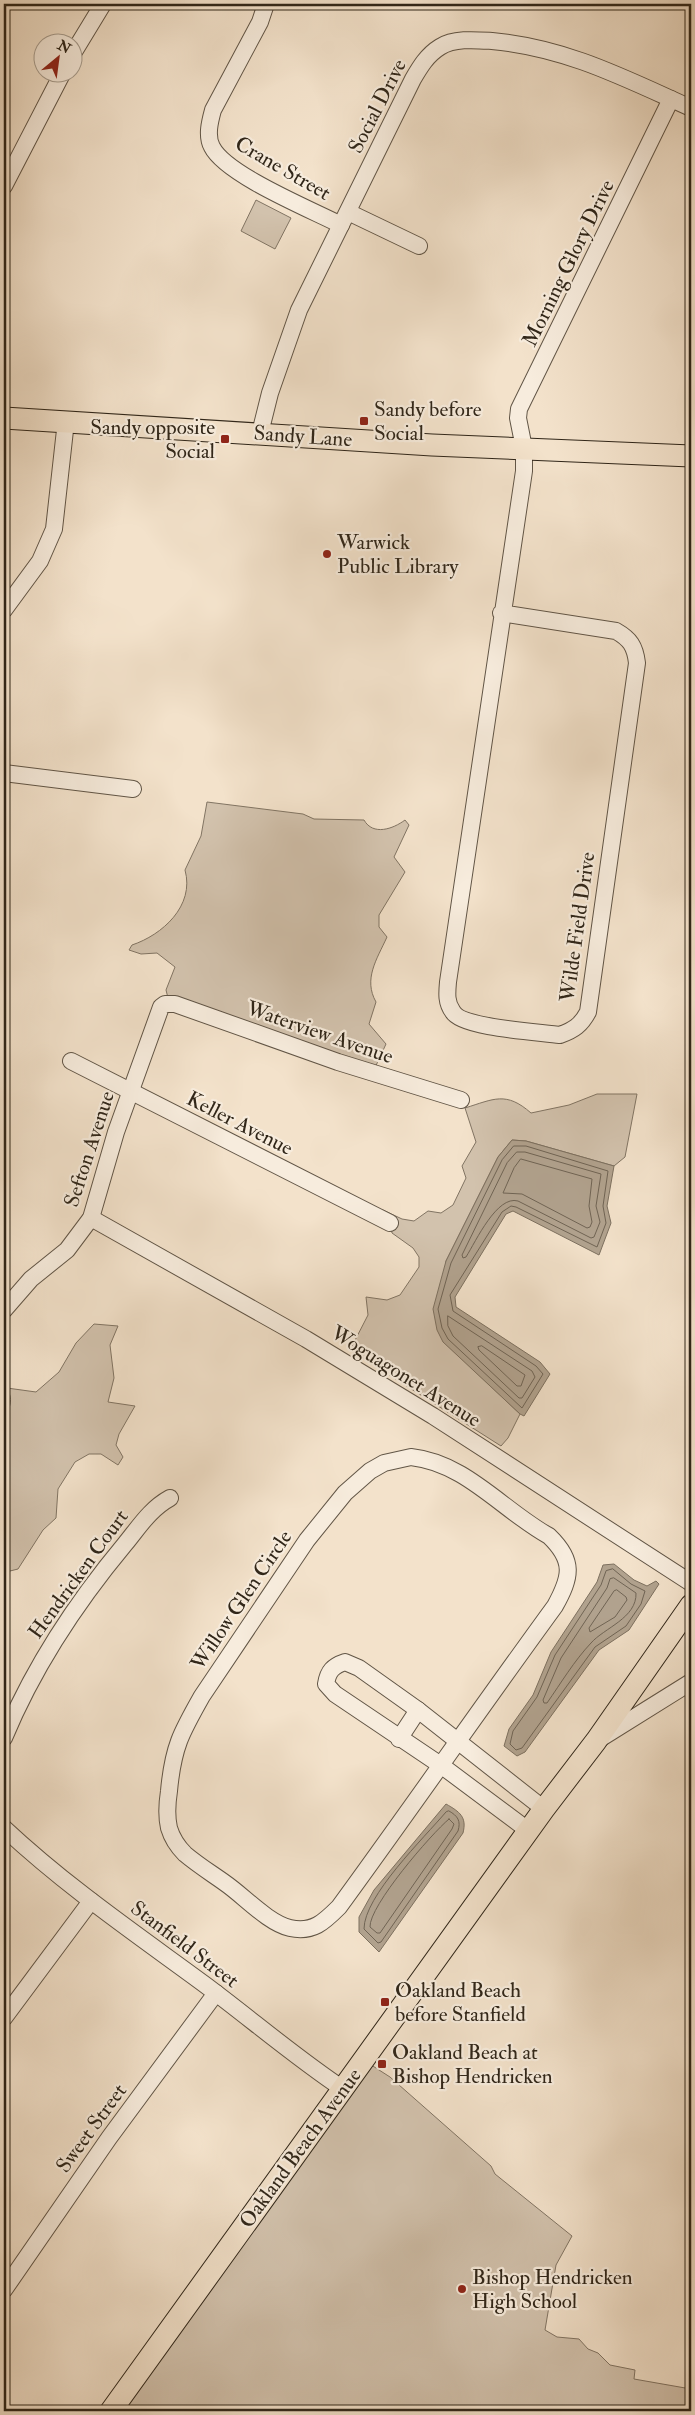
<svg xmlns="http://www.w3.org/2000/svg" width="695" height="2415" font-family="'IM FELL Double Pica',serif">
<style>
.green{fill:#d2c2ad;stroke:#817463}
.water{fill:#b1a28e;stroke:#7d705f}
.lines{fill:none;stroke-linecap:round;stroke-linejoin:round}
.shore{stroke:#706454;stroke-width:1}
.minor-casing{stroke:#615546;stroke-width:18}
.major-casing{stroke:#302619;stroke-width:23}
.minor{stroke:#f7ecdd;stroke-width:16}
.major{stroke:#f3e2cb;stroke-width:21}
.poi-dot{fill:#8f2418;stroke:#f7ecdd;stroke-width:2}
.labels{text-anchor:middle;stroke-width:4.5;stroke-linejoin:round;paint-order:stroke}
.street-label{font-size:21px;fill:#302619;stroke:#f7ecdd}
.poi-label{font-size:21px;fill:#302619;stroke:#f7ecdd;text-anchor:start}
</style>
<rect width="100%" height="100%" fill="#f3e2cb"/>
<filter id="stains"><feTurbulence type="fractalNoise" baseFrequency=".004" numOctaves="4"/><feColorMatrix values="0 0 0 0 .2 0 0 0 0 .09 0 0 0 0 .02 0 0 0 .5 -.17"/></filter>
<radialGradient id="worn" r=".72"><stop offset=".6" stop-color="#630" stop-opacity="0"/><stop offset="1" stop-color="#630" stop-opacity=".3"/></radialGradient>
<!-- green -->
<g class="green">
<path d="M256,200L291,218L275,249L241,231Z"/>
<path d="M207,802L303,814L314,819L364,820C373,836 393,829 405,820L409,825L394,857L405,872L379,915V927L387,937C377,959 363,979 376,1002L369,1024L386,1044L373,1072L169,1002L166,990L175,967L157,953L141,954L129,950L132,945C162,935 195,906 185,870L201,836Z"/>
<path d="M597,1094H637L625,1157L614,1166L526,1141L512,1140L498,1157L446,1261L444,1342L520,1414L508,1438L501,1446L350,1350L368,1315L366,1297L387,1300L400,1295L419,1267V1257L413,1248L392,1233L390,1223L367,1213L383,1210L402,1219L414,1221L428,1211L441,1213L453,1205L466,1178L462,1166L476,1142L465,1108C494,1099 506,1091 531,1113L569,1105Z"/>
<path d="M94,1324L118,1326L110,1345L114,1378L108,1402L135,1406L119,1434L116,1445L123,1457L118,1465L101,1454H89L75,1462L58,1489L56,1518L43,1530L18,1569L6,1572L4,1576V1417C11,1406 13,1400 7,1388L36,1392L59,1372L76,1343Z"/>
<path d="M365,2061L390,2077L491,2166L495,2174L572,2236L556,2265L545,2330L557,2337L579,2339L588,2349L598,2353L610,2365L635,2370L634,2379L691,2389V2411H112Z"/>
</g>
<!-- water -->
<g class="water">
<path d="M512,1140L526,1141L614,1166L607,1206L611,1223L599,1255L513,1211L506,1214L455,1297L456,1307L540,1362L550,1374L524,1416L520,1414L443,1342L437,1330L433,1309L446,1261L498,1157Z"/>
<path d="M614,1564L634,1580L647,1586L656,1581L659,1584L629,1630L599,1650L525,1752L517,1756L504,1746L509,1729L533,1695L551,1652L597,1582L603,1565Z"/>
<path d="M446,1804C460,1812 467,1817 463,1833L379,1952L359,1932V1917L374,1890Z"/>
</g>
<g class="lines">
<!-- shore -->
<g class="shore">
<path d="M514,1146H526L608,1171L603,1206L606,1223L597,1247L516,1207L511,1206L502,1212L450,1295L453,1311L536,1366L543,1374L522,1408L448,1339L442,1328L438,1309L451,1263L502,1160Z"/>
<path d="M517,1152H525L601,1174L596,1206L600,1222L594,1237L591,1238L518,1201C497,1195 476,1241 466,1257L463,1258L462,1255L507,1163Z"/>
<path d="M521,1159L592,1179L589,1206L592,1222L590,1227L587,1228L522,1194L503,1193L514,1168Z"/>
<path d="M448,1316L532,1371L535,1377L522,1398H519L453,1336L448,1326Z"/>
<path d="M482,1346L525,1375L521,1386H517L479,1350L478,1347Z"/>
<path d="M613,1569L631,1584L645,1591L641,1604L626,1626L595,1647L522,1748L516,1750L510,1744L513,1731L537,1697L555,1655L601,1585L606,1571Z"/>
<path d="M614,1578L636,1593C637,1618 604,1628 591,1643C574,1661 561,1683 547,1703H544L543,1700L561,1658L607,1588L610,1579Z"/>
<path d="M617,1590L626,1597L627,1600L615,1617L590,1632L589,1628L614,1591Z"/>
<path d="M449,1811C458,1816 461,1821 458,1831L381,1942L378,1943L364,1929C364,1896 424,1838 446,1812Z"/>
<path d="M449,1819L454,1824L452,1829L380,1933H377L370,1927C369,1906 431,1834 449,1819Z"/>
</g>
<defs>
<g id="minor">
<path d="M266,4L260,22L213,110C210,121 206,136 212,147C226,175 312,210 341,225"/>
<path d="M72,55L103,4"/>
<path d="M4,186L63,72"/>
<path d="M348,212L419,246"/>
<path d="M260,433L270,393L299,310L413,79C420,67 427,55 440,47C454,38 476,40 492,41C567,48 624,78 691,108"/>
<path d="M4,610L40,561L54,529L66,421"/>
<path d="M501,613L616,631C630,639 635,646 637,663L588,1012C581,1025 574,1030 560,1035C540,1032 462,1028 453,1012C446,1003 447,993 448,982L524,471V448L518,418L519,409L671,99"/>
<path d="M4,773L133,789"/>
<path d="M71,1061L390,1223"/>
<path d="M91,1218L306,1339L433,1416L691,1583"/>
<path d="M4,1310L31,1279L67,1250L91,1218L116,1132L161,1007L165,1004H175L338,1062L461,1100"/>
<path d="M411,1457C466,1463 502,1510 549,1536C575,1561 571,1577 555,1606C482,1706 412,1807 339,1907C324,1922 313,1933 290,1928C268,1923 244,1896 225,1883C211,1873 198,1865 185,1854C178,1847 172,1838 169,1828C166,1815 167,1804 169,1791C173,1747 181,1733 202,1696L307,1540L345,1493L370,1471L384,1463Z"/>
<path d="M4,1738C34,1666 75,1604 125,1544C139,1527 150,1509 170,1498"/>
<path d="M399,1739L418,1710"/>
<path d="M598,1740L691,1682"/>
<path d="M4,1828C66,1886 136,1934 204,1984C251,2019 295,2057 343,2089"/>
<path d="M529,1831L442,1766L335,1694L326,1684C328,1671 333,1666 345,1662L359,1668L418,1710L544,1809"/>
<path d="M4,2018L91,1901"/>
<path d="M4,2290L109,2138L216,1993"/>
</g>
<g id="major">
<path d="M4,418L432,445L691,456"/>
<path d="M111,2411L544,1809L596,1741L691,1605"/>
</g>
</defs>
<!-- minor casing -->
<use href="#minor" class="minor-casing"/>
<!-- major casing -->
<use href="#major" class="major-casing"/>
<!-- minor -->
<use href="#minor" class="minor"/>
<!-- major -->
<use href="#major" class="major"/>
</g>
<!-- markers -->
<g class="poi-dot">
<rect x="359" y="416" width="10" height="10" rx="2.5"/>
<rect x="220" y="434" width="10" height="10" rx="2.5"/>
<circle cx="327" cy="554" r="5"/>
<rect x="380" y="1997" width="10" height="10" rx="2.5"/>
<rect x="377" y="2059" width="10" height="10" rx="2.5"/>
<circle cx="462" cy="2289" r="5"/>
</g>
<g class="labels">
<!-- street labels -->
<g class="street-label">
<text transform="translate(377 106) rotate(-63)" y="7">Social Drive</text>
<text transform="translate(283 168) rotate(30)" y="7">Crane Street</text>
<text transform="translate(568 263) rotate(-64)" y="7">Morning Glory Drive</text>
<text transform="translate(303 436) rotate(4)" y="7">Sandy Lane</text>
<text transform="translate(577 927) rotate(-82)" y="7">Wilde Field Drive</text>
<text transform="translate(320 1032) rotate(19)" y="7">Waterview Avenue</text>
<text transform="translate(240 1123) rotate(27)" y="7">Keller Avenue</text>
<text transform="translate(89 1149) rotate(-72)" y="7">Sefton Avenue</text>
<text transform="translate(406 1376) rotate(32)" y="7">Woguagonet Avenue</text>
<text transform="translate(78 1574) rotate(-54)" y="7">Hendricken Court</text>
<text transform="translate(241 1600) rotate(-56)" y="7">Willow Glen Circle</text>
<text transform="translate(185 1944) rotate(37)" y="7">Stanfield Street</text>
<text transform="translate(91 2128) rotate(-54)" y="7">Sweet Street</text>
<text transform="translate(300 2148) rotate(-54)" y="7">Oakland Beach Avenue</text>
</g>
<!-- poi labels -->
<g class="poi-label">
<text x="374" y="416">Sandy before<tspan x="374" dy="24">Social</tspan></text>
<text x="215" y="434" text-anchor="end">Sandy opposite<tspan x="215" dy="24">Social</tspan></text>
<text x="337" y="549">Warwick<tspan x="337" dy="24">Public Library</tspan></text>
<text x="395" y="1997">Oakland Beach<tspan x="395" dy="24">before Stanfield</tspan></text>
<text x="392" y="2059">Oakland Beach at<tspan x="392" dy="24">Bishop Hendricken</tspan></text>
<text x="472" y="2284">Bishop Hendricken<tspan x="472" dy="24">High School</tspan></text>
</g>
</g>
<!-- margin -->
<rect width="695" height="2415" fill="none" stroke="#f3e2cb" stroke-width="20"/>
<rect x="5" y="5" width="685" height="2405" fill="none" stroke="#302619" stroke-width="2.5"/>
<rect x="10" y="10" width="675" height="2395" fill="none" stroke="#302619"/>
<!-- north arrow -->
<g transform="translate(58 58) rotate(29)"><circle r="24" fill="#f7ecdd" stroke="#a79d8f"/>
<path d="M0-4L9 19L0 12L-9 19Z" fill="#8f2418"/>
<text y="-8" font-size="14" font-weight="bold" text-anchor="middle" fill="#302619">N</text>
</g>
<rect width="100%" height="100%" filter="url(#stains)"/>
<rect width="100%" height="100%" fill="url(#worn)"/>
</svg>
